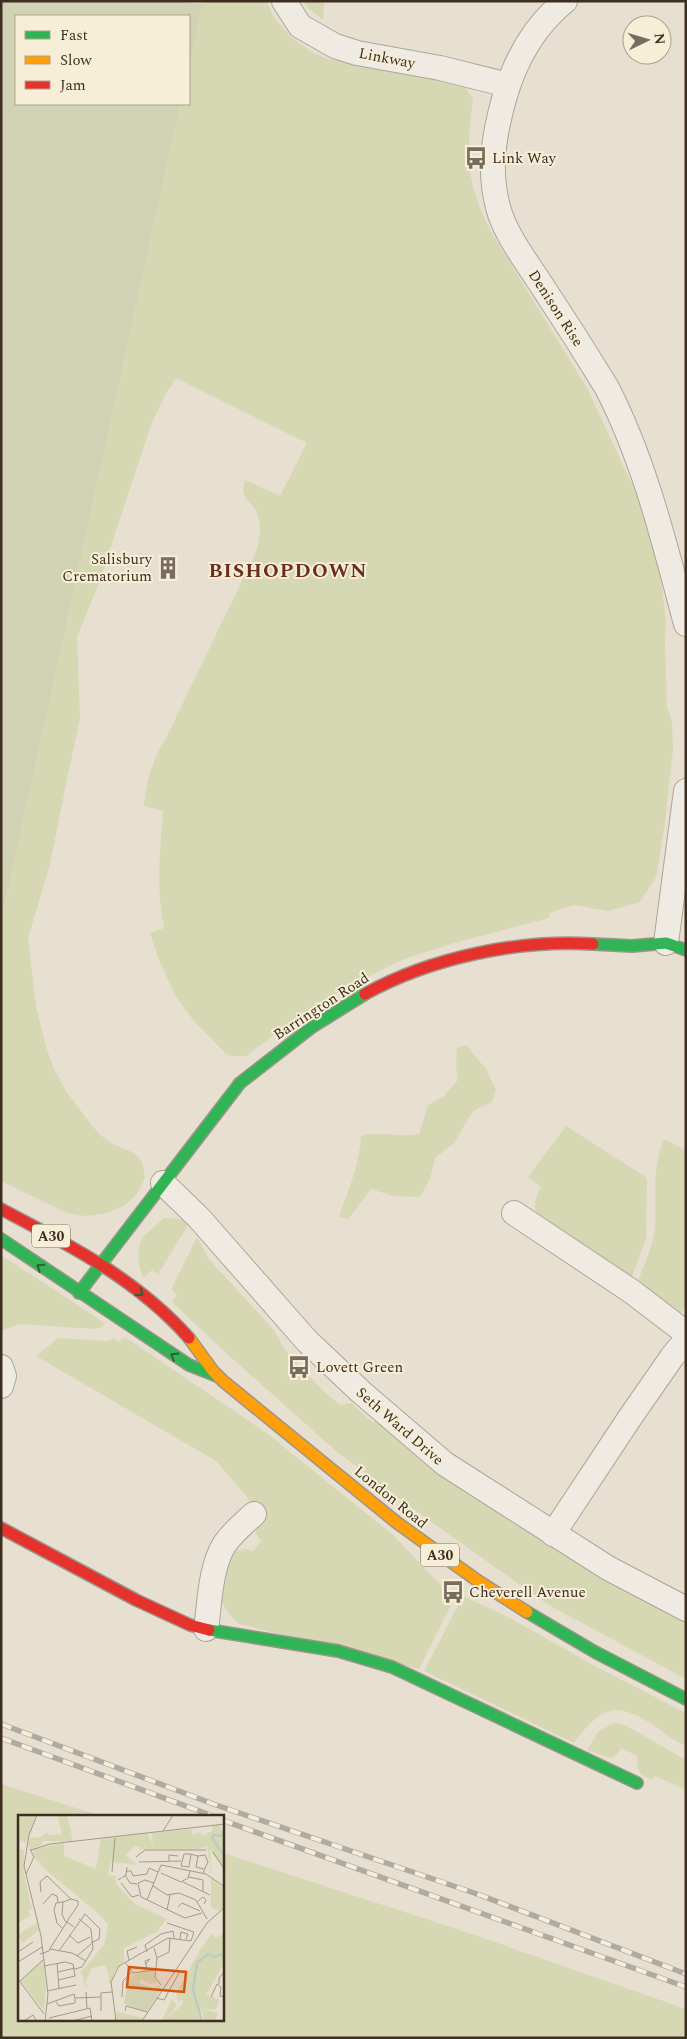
<svg xmlns="http://www.w3.org/2000/svg" width="687" height="2039" font-family="Spectral,serif">
<style>
.green{fill:#d6d7b3}
.cemetery{fill:#d1d1b3}
.lines{fill:none;stroke-linecap:round;stroke-linejoin:round}
.street-casing{stroke:#ada599;stroke-width:26}
.fast-casing{stroke:#9c958a;stroke-width:14}
.slow-casing{stroke:#9c958a;stroke-width:14}
.jam-casing{stroke:#9c958a;stroke-width:14}
.street{stroke:#efebe3;stroke-width:24}
.fast{stroke:#30b455;stroke-width:11}
.slow{stroke:#ff9f0a;stroke-width:11}
.jam{stroke:#e5322d;stroke-width:11}
.rail-casing{stroke:#afaaa2;stroke-width:5.5}
.rail{stroke:#f7eed8;stroke-width:4;stroke-dasharray:11;stroke-linecap:butt}
.oneway{stroke:#385d33}
.labels{text-anchor:middle;stroke-width:4;stroke-linejoin:round;paint-order:stroke}
.shield{fill:#f7eed8;stroke:#756857;stroke-width:1}
.shield-label{font-size:14px;font-weight:bold;fill:#3d2e20}
.street-label{font-size:15px;fill:#3d2e20;stroke:#f7eed8}
.poi-label{font-size:15px;fill:#3d2e20;stroke:#f7eed8;text-anchor:start}
.district-label{font-size:20px;font-weight:bold;letter-spacing:1px;fill:#6b2e1e;stroke:#f7eed8}
.inset-river{fill:none;stroke:#bcccc2;stroke-width:2.5}
.inset-road{fill:none;stroke:#a3998a;stroke-width:1}
.view{fill:#d7550e;fill-opacity:0.15;stroke:#d7550e;stroke-width:2.5}
.inset-edge{fill:none;stroke:#3d2e20;stroke-width:2.5}
</style>
<rect width="100%" height="100%" fill="#e7e0d1"/>
<!-- green -->
<g class="green">
<path d="M202,1H267L273,16L291,37L312,52L330,60L429,68L461,82L473,98C467,154 464,178 490,230L587,388L634,489L658,554L666,621L665,640L667,707L672,722L673,750L664,831L656,877L640,902L608,911L573,905L550,913L549,918L454,943L404,959L353,984L312,1007L246,1056H232L225,1053L193,1020L175,995L159,960L150,933L164,928C156,889 160,850 163,811L144,806C147,778 152,761 167,736L256,552C259,541 262,528 258,516C254,500 238,501 245,480L280,496L307,443L176,378L165,395L151,425L97,588L77,637L80,717L49,868L28,938L36,1006L46,1047L54,1069L66,1091L90,1123L100,1135L113,1144L134,1153L142,1162L145,1177L137,1194L124,1206L107,1213L86,1216L67,1213L1,1181V922L180,104H189V66Z"/>
<path d="M303,1H324L323,20L309,9Z"/>
<path d="M466,1045L486,1069L496,1090L492,1102L473,1111L454,1143L435,1158L430,1179L420,1197L393,1196L371,1189L348,1219L339,1216C349,1189 359,1165 361,1136C382,1130 399,1138 419,1134L428,1105L444,1096L458,1080L456,1066L457,1048Z"/>
<path d="M566,1126L647,1178L646,1238L630,1282L539,1218C532,1206 535,1198 541,1187L528,1177Z"/>
<path d="M664,1139L686,1150V1306L679,1315L636,1286C643,1267 653,1247 655,1227C657,1195 651,1170 664,1139Z"/>
<path d="M164,1218L181,1219L190,1222L158,1274L152,1270L143,1278C138,1265 135,1246 145,1235C151,1229 158,1224 164,1218Z"/>
<path d="M197,1237L208,1258L273,1329L286,1351L323,1391L341,1405L351,1403L373,1423L379,1418L686,1618V1679L547,1604L416,1511L337,1452L226,1353L172,1302L177,1295L171,1289Z"/>
<path d="M1,1255L105,1323L102,1327L96,1329L20,1324L1,1331Z"/>
<path d="M125,1337L268,1434L393,1535L454,1599L419,1669L239,1624C209,1595 220,1584 234,1551L245,1549L253,1551L261,1541C252,1531 256,1526 263,1516L216,1461L36,1356L58,1338L108,1341L114,1338L118,1342Z"/>
<path d="M463,1596L508,1617L595,1666L686,1713V1746C677,1742 670,1737 663,1732C621,1702 605,1701 574,1743L424,1671Z"/>
<path d="M614,1723L625,1725L686,1760V1790L655,1776L652,1780C640,1775 636,1770 637,1756L621,1748L616,1755L611,1758L587,1750L599,1731Z"/>
<path d="M1,1784L101,1816H19V2020H222L223,1853L469,1933L686,2009V2038H1Z"/>
</g>
<!-- cemetery -->
<path class="cemetery" d="M1,1H172L202,4L189,66V16H16V104H180L1,922Z"/>
<g class="lines">
<defs>
<g id="street">
<path d="M284,1L300,26L335,46L357,53L440,68L508,85"/>
<path d="M565,1C533,27 515,60 504,99C494,135 488,170 498,207C505,235 529,265 544,289C566,322 587,355 607,388C645,462 665,545 686,624"/>
<path d="M666,943L686,791"/>
<path d="M163,1183L199,1218L307,1341L361,1392L445,1464L608,1568L686,1609"/>
<path d="M514,1213L631,1291L686,1333"/>
<path d="M1,1367L4,1376L1,1386"/>
<path d="M553,1534L629,1419L672,1357L686,1340"/>
<path d="M206,1629C210,1601 210,1569 224,1545C232,1533 243,1524 254,1514"/>
</g>
<g id="fast">
<path d="M593,944L632,946L666,943L686,950"/>
<path d="M1,1239L189,1365L217,1376"/>
<path d="M79,1293L240,1083L312,1027L365,994"/>
<path d="M527,1612L595,1652L686,1699"/>
<path d="M209,1630L338,1651L392,1667L637,1783"/>
</g>
<path id="slow" d="M189,1338L213,1371L223,1381L396,1522L478,1581L527,1612"/>
<g id="jam">
<path d="M365,994C430,958 519,939 593,944"/>
<path d="M1,1209C68,1244 138,1280 189,1338"/>
<path d="M1,1528L136,1600L190,1625L209,1630"/>
</g>
</defs>
<!-- street casing -->
<use href="#street" class="street-casing"/>
<!-- fast casing -->
<use href="#fast" class="fast-casing"/>
<!-- slow casing -->
<use href="#slow" class="slow-casing"/>
<!-- jam casing -->
<use href="#jam" class="jam-casing"/>
<!-- street -->
<use href="#street" class="street"/>
<!-- fast -->
<use href="#fast" class="fast"/>
<!-- slow -->
<use href="#slow" class="slow"/>
<!-- jam -->
<use href="#jam" class="jam"/>
<defs>
<g id="rail">
<path d="M1,1724L216,1805L480,1895L686,1974"/>
<path d="M1,1738L213,1816"/>
<path d="M222,1820L686,1987"/>
</g>
</defs>
<!-- rail casing -->
<use href="#rail" class="rail-casing"/>
<!-- rail -->
<use href="#rail" class="rail"/>
</g>
<!-- one-way arrows -->
<defs><path id="oneway-chevron" d="M-2-3.5L2.5 0L-2 3.5" fill="none" stroke-width="1.6" stroke-linecap="round" stroke-linejoin="round" transform="scale(1.25)"/></defs>
<g class="oneway">
<use href="#oneway-chevron" transform="translate(40 1267) rotate(-146)"/>
<use href="#oneway-chevron" transform="translate(140 1293) rotate(38)"/>
<use href="#oneway-chevron" transform="translate(174 1356) rotate(-148)"/>
</g>
<!-- icons -->
<defs>
<symbol id="bus-bare" viewBox="-9 -9 18 18"><path d="M-5-6H5V4H4V6H2V4H-2V6H-4V4H-5ZM-3.5-4V0h7V-4ZM-3.5 1.2v1.5H-2V1.2ZM2 1.2v1.5H3.5V1.2Z" fill="#786c5e" stroke="#f7eed8" stroke-width="2.5" paint-order="stroke"/></symbol>
<symbol id="building-bare" viewBox="-9 -9 18 18"><path d="M-4-6H4V6H1V3H-1V6H-4ZM-2.5-4.3h1.7v1.8h-1.7ZM.8-4.3h1.7v1.8H.8ZM-2.5-1h1.7V.8h-1.7ZM.8-1h1.7V.8H.8Z" fill="#786c5e" stroke="#f7eed8" stroke-width="2.5" paint-order="stroke"/></symbol>
</defs>
<g fill-rule="evenodd">
<use href="#bus-bare" x="460" y="142" width="32" height="32"/>
<use href="#building-bare" x="152" y="552" width="32" height="32"/>
<use href="#bus-bare" x="283" y="1351" width="32" height="32"/>
<use href="#bus-bare" x="437" y="1576" width="32" height="32"/>
</g>
<g class="labels">
<!-- shield labels -->
<g class="shield">
<rect x="32" y="1224.5" width="38" height="23" rx="4"/>
<rect x="421" y="1543.5" width="38" height="23" rx="4"/>
</g>
<g class="shield-label">
<text x="51" y="1241">A30</text>
<text x="440" y="1560">A30</text>
</g>
<!-- street labels -->
<g class="street-label">
<text transform="translate(387 58) rotate(11)" y="5">Linkway</text>
<text transform="translate(556 308) rotate(57)" y="5">Denison Rise</text>
<text transform="translate(321 1006) rotate(-33)" y="5">Barrington Road</text>
<text transform="translate(400 1426) rotate(41)" y="5">Seth Ward Drive</text>
<text transform="translate(391 1497) rotate(39)" y="5">London Road</text>
</g>
<!-- poi labels -->
<g class="poi-label">
<text x="492" y="163">Link Way</text>
<text x="152" y="564" text-anchor="end">Salisbury<tspan x="152" dy="17">Crematorium</tspan></text>
<text x="316" y="1372">Lovett Green</text>
<text x="469" y="1597">Cheverell Avenue</text>
</g>
<!-- district labels -->
<g class="district-label">
<text x="288" y="577">BISHOPDOWN</text>
</g>
</g>
<!-- overview -->
<g transform="translate(18 1815)">
<rect width="206" height="206" fill="#e7e0d1"/>
<path d="M0,0H18L8,28L2,25V34L6,35V58L1,60L6,59L14,94L10,96L13,100L0,108ZM39,0H49L55,26H24V30L13,34L10,31L12,23L23,22L29,17L31,20L44,19ZM195,10H201L206,19V54L192,35L194,61L189,31L178,35L124,34L121,37L122,32L117,31L107,40L120,50L93,47L90,60L98,61V69L108,80L117,89L149,104L139,116V121L138,117L106,133V146L97,155L92,170L88,150L74,153L68,165L69,176L63,157L86,130L90,110L82,100L29,56L17,43L15,34L46,28V41L78,54L83,24L129,18L136,32L133,18L174,14V20L182,17L184,21L194,16ZM193,63L206,73L207,91L201,96L193,92ZM19,108L21,115L5,128L0,120ZM206,118L205,150L188,180L201,184L200,191L196,195L183,194L200,198L197,206H186L185,198L182,192L183,206L144,205L154,184L159,190L148,204L165,189L164,184L160,187L158,179L183,133L194,119L198,123ZM25,145L28,173L26,196L3,166ZM126,155L136,156L139,168L132,169L123,164L121,168L136,173L142,170V176L106,165ZM98,197L104,198L126,203L123,206H98Z" fill="#d6d7b3"/>
<path d="M110,166L142,176L129,197L106,189Z" fill="#d1d1b3"/>
<path class="inset-river" d="M207,21L196,20L194,23L207,42M184,206L175,175L179,148L190,139L196,142L207,138"/>
<path class="inset-road" d="M19,0L11,20L6,51L23,121L30,179L27,206M145,16L155,0M13,35L32,29L207,9M195,37L207,55M173,39L171,52L163,51L166,39H172L180,41M118,42L127,35H188M151,46V40L160,41M121,47L163,46M143,50L188,59L207,72M109,56H113L115,61L129,59L131,53L140,57M94,57L97,23M143,58L163,67L170,63L172,56M185,58L190,47L187,40L180,41L178,52L186,54M8,59L16,42L12,34M107,60L112,68L119,69M171,62L185,65V76M100,65L108,60L109,52M165,67L192,80M103,68L114,82L121,80M136,68L127,65L120,68L123,82L167,103L184,98M135,71L149,80L161,78L178,85L189,104M23,77L22,67L29,61L53,84M129,85L143,50M180,86L185,82L188,85L186,89M25,89L34,79L39,81L40,87M160,92L164,88L182,96M149,95L152,80M149,108L176,117L173,126M45,114L39,108L36,95L38,88L45,87M51,120L60,128L72,122M162,124L163,117L170,119L168,124M136,133L139,143L137,162L143,170M32,134L54,138L68,146M41,136L67,99L82,114L81,124L73,128M0,137L15,127M129,137L127,130L143,119L155,116L156,123M22,139L31,136L33,132L47,110L49,107L51,103L53,100L55,98L60,90V86L53,84L45,87L44,99L47,106L49,107L56,112M59,141L73,129M139,143L151,137L152,123M111,145L109,136L119,132M0,147L24,132M107,147L115,158L137,155M39,148L41,173M128,149L132,144L127,146L129,154M26,151L47,147L55,149L57,161L40,165M57,154L64,152L75,134L73,114L61,104M40,157L57,153M0,164L26,199M2,166L26,144M201,169V163L207,156M29,176L58,170M68,177L69,193M104,182L105,166L113,158M193,182L199,169L203,172L202,181L207,182M138,183L146,185L161,158M38,187L41,191L57,188V183M29,189L56,179L57,183L83,182M83,196V178L94,177M107,196L108,191L129,197M31,203L72,193L74,206M6,206L15,200L18,205M54,206L74,201M98,206L93,167L101,151L150,123L173,126M124,206L189,108L207,92"/>
<path class="view" d="M111,152L168,157L166,177L109,172Z"/>
<rect width="206" height="206" class="inset-edge"/>
</g>
<!-- border -->
<rect width="687" height="2039" fill="none" stroke="#3d2e20" stroke-width="5"/>
<!-- legend -->
<rect x="15" y="15" width="175" height="90" fill="#f7eed8" stroke="#ada18e"/>
<rect x="25" y="31" width="25" height="8" fill="#30b455" stroke="#ada18e"/>
<text x="60" y="40" font-size="15" fill="#3d2e20">Fast</text>
<rect x="25" y="56" width="25" height="8" fill="#ff9f0a" stroke="#ada18e"/>
<text x="60" y="65" font-size="15" fill="#3d2e20">Slow</text>
<rect x="25" y="81" width="25" height="8" fill="#e5322d" stroke="#ada18e"/>
<text x="60" y="90" font-size="15" fill="#3d2e20">Jam</text>
<!-- north arrow -->
<g transform="translate(647 40) rotate(85)"><circle r="24" fill="#f7eed8" stroke="#ada18e"/>
<path d="M0-4L9 19L0 12L-9 19Z" fill="#786c5e"/>
<text y="-8" font-size="14" font-weight="bold" text-anchor="middle" fill="#3d2e20">N</text>
</g>
</svg>
